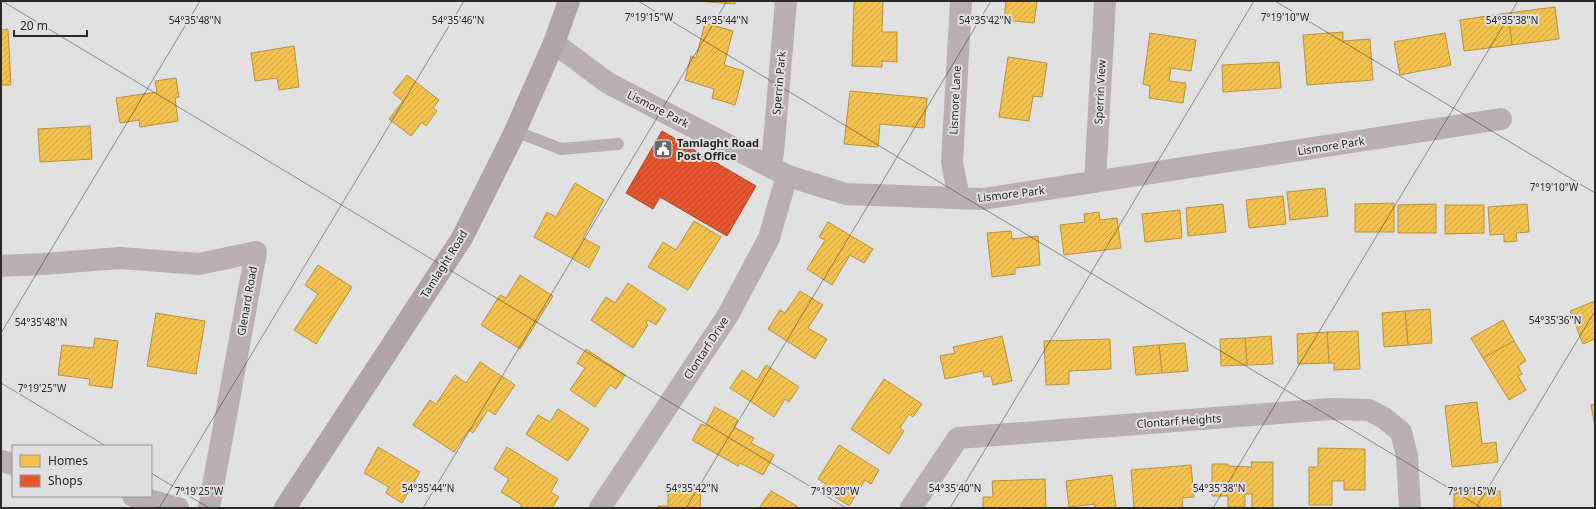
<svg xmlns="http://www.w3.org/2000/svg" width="1596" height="509" font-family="'Noto Sans',sans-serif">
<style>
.homes{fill:url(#homes-hatch);stroke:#b69343}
.shops{fill:url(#shops-hatch);stroke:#ac492d}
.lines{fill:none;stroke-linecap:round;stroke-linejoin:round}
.lane{stroke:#b9aeb1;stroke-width:12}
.street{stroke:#b9aeb1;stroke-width:22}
.secondary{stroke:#b0a4a7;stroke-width:22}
.ticks{fill:none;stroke:#29292a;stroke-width:1;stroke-opacity:0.45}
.labels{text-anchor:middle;stroke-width:4;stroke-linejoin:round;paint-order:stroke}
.street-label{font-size:11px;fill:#29292a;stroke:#dfdfe2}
.poi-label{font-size:11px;font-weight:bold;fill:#29292a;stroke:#dfdfe2;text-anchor:start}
.ticks-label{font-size:10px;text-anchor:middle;fill:#29292a;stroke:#dfdfe2;stroke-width:4;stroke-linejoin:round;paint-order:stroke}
</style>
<defs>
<pattern id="homes-hatch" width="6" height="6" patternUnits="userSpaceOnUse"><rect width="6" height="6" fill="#f2c14e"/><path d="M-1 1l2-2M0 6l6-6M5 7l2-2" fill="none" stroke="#d0a644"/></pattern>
<pattern id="shops-hatch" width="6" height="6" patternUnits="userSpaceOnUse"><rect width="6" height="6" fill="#e4572e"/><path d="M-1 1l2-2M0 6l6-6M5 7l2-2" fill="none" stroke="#b94827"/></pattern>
</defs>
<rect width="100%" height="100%" fill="#e0e0e1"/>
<!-- homes -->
<g class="homes">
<path d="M694,1H735V4Z"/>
<path d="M854,1H883L882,32H897V62L882,61V67L852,66Z"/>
<path d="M1006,1H1037L1034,23L1004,20Z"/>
<path d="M1555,7L1559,39L1512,45L1508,13Z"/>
<path d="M1508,13L1512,45L1464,51L1460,20Z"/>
<path d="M705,23L733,31L724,65L744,71L735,105L712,98L714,89L685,80L691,56L696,58Z"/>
<path d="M8,29L11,85H1V30Z"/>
<path d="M1343,32V41L1370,39L1373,80L1307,85L1303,35Z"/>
<path d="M1150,33L1196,40L1191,71L1171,68L1169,81L1186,83L1183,103L1149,98L1150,86L1143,84Z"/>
<path d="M1445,33L1451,65L1400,75L1394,42Z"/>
<path d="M294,46L299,87L279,90L277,78L255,81L251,53Z"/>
<path d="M1008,57L1047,63L1042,97L1033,96L1029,121L999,117Z"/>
<path d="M1279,62L1281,88L1223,92L1222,65Z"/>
<path d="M407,75L439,100L433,108L437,111L426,126L422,122L411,136L389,119L403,101L393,93Z"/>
<path d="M176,78L179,97L175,98L178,121L140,127L139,120L120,123L116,98L157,92L155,81Z"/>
<path d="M850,91L927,98L924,128L880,124L878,147L844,144Z"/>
<path d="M90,126L92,159L40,162L38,129Z"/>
<path d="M575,183L604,200L583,238L600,247L589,268L534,237L547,212L556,217Z"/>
<path d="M1325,188L1328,216L1290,220L1287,192Z"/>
<path d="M1283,196L1286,224L1249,228L1246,200Z"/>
<path d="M1394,203V232H1355V204Z"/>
<path d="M1223,204L1226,232L1188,236L1186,208Z"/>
<path d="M1436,204V233H1398V205Z"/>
<path d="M1527,204L1529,232L1516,233L1517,241L1504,242V234L1490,235L1488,207Z"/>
<path d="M1445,205H1484V233L1445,234Z"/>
<path d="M1180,210L1182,238L1145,242L1142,214Z"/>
<path d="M1099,212L1100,220L1117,218L1121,248L1064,255L1060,225L1085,222L1084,214Z"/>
<path d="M694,221L721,237L688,290L648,267L663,242L676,250Z"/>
<path d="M828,222L873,249L864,263L850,255L832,285L807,269L825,240L819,237Z"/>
<path d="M1011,231L1012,239L1038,236L1040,265L1015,268V274L992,277L987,233Z"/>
<path d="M318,265L352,287L316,344L294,330L318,294L305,285Z"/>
<path d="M520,275L553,296L520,349L481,325L500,295L506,298Z"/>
<path d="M628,283L666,309L656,325L648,320L646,323L648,325L633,348L591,320L606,297L615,303Z"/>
<path d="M800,291L823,305L808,328L827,339L815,359L768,329L780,310L785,313Z"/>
<path d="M1595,301V339L1583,344L1570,311Z"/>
<path d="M1430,309L1432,343L1408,345L1405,311Z"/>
<path d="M1405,311L1408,345L1384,347L1382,313Z"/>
<path d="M156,313L205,321L196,374L147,366Z"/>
<path d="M1503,320L1514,341L1483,358L1471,338Z"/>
<path d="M1358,331L1360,369L1334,370V363H1329L1327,332Z"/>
<path d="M1327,332L1329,363L1298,364L1297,334Z"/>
<path d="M1002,336L1012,381L993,385L991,376L984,377L983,371L945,379L940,356L955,353L953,347Z"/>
<path d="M1271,336L1273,364L1247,365L1245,338Z"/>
<path d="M95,338L118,341L112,388L89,385L90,379L58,375L62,345L93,348Z"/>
<path d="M1245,338L1247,365L1221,366L1220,339Z"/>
<path d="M1110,339L1111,369L1069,371V384L1046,385L1044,341Z"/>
<path d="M1514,341L1526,361L1518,366L1522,374L1518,376L1526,390L1509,400L1483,358Z"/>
<path d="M1185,343L1188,371L1162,373L1159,345Z"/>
<path d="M1159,345L1162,373L1136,375L1133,347Z"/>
<path d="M586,349L625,375L616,389L610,385L595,407L570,390L585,368L577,363Z"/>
<path d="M480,362L515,385L495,415L488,410L473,433L469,430L454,452L413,425L430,400L436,404L455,375L466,383Z"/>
<path d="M766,365L799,387L789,402L785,399L774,417L730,388L742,370L757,380Z"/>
<path d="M884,379L922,404L913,417L909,414L900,428L904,431L889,454L851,429Z"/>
<path d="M1477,402L1482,444L1496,442L1498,462L1452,467L1445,406Z"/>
<path d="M1595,404V427L1591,405Z"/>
<path d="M715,407L738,420L734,427L754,438L751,443L774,455L763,475L740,463L738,466L692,440L701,424L705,426Z"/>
<path d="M558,409L589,429L568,461L526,434L538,415L550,422Z"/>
<path d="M839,445L879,470L871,484L865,480L849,506L823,489L826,484L818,479Z"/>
<path d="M378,447L420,472L402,503L386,493L389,487L364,473Z"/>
<path d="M507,447L558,479L551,492L559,497L552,508H520L522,505L501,492L509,479L494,469Z"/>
<path d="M1318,448L1365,449V490H1344V481H1332V505H1309V467H1318Z"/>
<path d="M1251,462H1273V508H1252V494H1245V507H1228V496H1212V464H1228V466L1252,467Z"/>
<path d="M1191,465L1194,497L1182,498L1183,508H1134L1131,470Z"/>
<path d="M1112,475L1116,508H1095V504L1069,507L1066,481Z"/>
<path d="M1045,479L1046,508H983V497H993L992,481Z"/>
<path d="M668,484H686V488H701L700,508H658V506H668Z"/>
<path d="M771,491L797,506L796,508H759Z"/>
<path d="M1500,491L1501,508H1454V493Z"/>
</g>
<!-- shops -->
<path class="shops" d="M662,131L756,186L727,236L660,197L653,209L626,193Z"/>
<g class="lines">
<!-- lane -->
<path class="lane" d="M515,131L561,149L618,144"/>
<!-- street -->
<g class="street">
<path d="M554,43L608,83L788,176L846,194L983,199L1501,119"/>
<path d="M770,165L773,153L786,1"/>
<path d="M1095,182L1105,1"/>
<path d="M959,198L952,162L961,1"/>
<path d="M1,266L43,264L120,258L199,264L256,252L209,508"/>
<path d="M1,461L13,464"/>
<path d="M133,496L178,508"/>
<path d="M600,508L728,315L769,238L784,186L788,176"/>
<path d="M911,508L958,438L1331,409L1369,410L1384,418L1401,432L1407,456L1410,508"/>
</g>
<!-- secondary -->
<path class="secondary" d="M285,508L462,238L512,138L554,43L569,1"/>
</g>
<!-- ticks -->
<path class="ticks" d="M2,1L846,508M638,1L1482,508M1275,1L1595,193M1,333L200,1M1,383L106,446M151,473L209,508M159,508L464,1M423,508L727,1M686,508L991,1M950,508L1254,1M1213,508L1518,1M1476,508L1595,311"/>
<!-- icons -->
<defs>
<symbol id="civic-square" viewBox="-11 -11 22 22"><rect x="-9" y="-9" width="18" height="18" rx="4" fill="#69696a" stroke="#dfdfe2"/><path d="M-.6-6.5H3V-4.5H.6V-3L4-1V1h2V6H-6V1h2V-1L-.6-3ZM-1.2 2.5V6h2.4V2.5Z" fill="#fff"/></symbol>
</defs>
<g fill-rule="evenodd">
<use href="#civic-square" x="652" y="138" width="22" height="22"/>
</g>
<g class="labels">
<!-- street labels -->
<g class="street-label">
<text transform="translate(779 83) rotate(-85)" y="4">Sperrin Park</text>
<text transform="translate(1100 92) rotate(-87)" y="4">Sperrin View</text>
<text transform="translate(955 100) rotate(-87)" y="4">Lismore Lane</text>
<text transform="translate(658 109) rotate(27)" y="4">Lismore Park</text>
<text transform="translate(1331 146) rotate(-9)" y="4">Lismore Park</text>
<text transform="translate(1011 194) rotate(-7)" y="4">Lismore Park</text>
<text transform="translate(444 264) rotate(-58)" y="4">Tamlaght Road</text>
<text transform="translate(247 301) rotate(-80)" y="4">Glenard Road</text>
<text transform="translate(706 348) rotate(-57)" y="4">Clontarf Drive</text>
<text transform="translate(1179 421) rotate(-4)" y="4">Clontarf Heights</text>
</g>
<!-- poi labels -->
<g class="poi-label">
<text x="677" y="147">Tamlaght Road<tspan x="677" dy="13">Post Office</tspan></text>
</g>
</g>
<g class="ticks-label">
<text x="649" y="21">7°19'15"W</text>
<text x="1285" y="21">7°19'10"W</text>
<text x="195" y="24">54°35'48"N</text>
<text x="458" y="24">54°35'46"N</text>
<text x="722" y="24">54°35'44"N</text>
<text x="985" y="24">54°35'42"N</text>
<text x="1512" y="24">54°35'38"N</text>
<text x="1554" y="191">7°19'10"W</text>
<text x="1555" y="324">54°35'36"N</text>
<text x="41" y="326">54°35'48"N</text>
<text x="42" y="392">7°19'25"W</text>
<text x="428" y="492">54°35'44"N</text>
<text x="692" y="492">54°35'42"N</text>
<text x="955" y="492">54°35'40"N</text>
<text x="1219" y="492">54°35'38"N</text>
<text x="199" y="495">7°19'25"W</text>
<text x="835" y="495">7°19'20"W</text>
<text x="1472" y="495">7°19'15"W</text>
</g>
<!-- border -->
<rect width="1596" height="509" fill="none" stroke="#29292a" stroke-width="4"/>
<!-- legend -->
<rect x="12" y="445" width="140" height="52" fill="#dfdfe2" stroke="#969698"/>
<rect x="20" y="455" width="20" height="12" fill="#f2c14e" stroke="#969698"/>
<text x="48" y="465" font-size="12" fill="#29292a">Homes</text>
<rect x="20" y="475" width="20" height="12" fill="#e4572e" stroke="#969698"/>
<text x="48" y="485" font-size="12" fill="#29292a">Shops</text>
<!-- scale -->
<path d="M14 30v6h73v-6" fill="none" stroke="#29292a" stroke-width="2"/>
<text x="20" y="30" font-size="12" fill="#29292a" stroke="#dfdfe2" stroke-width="3" paint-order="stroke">20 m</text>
</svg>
